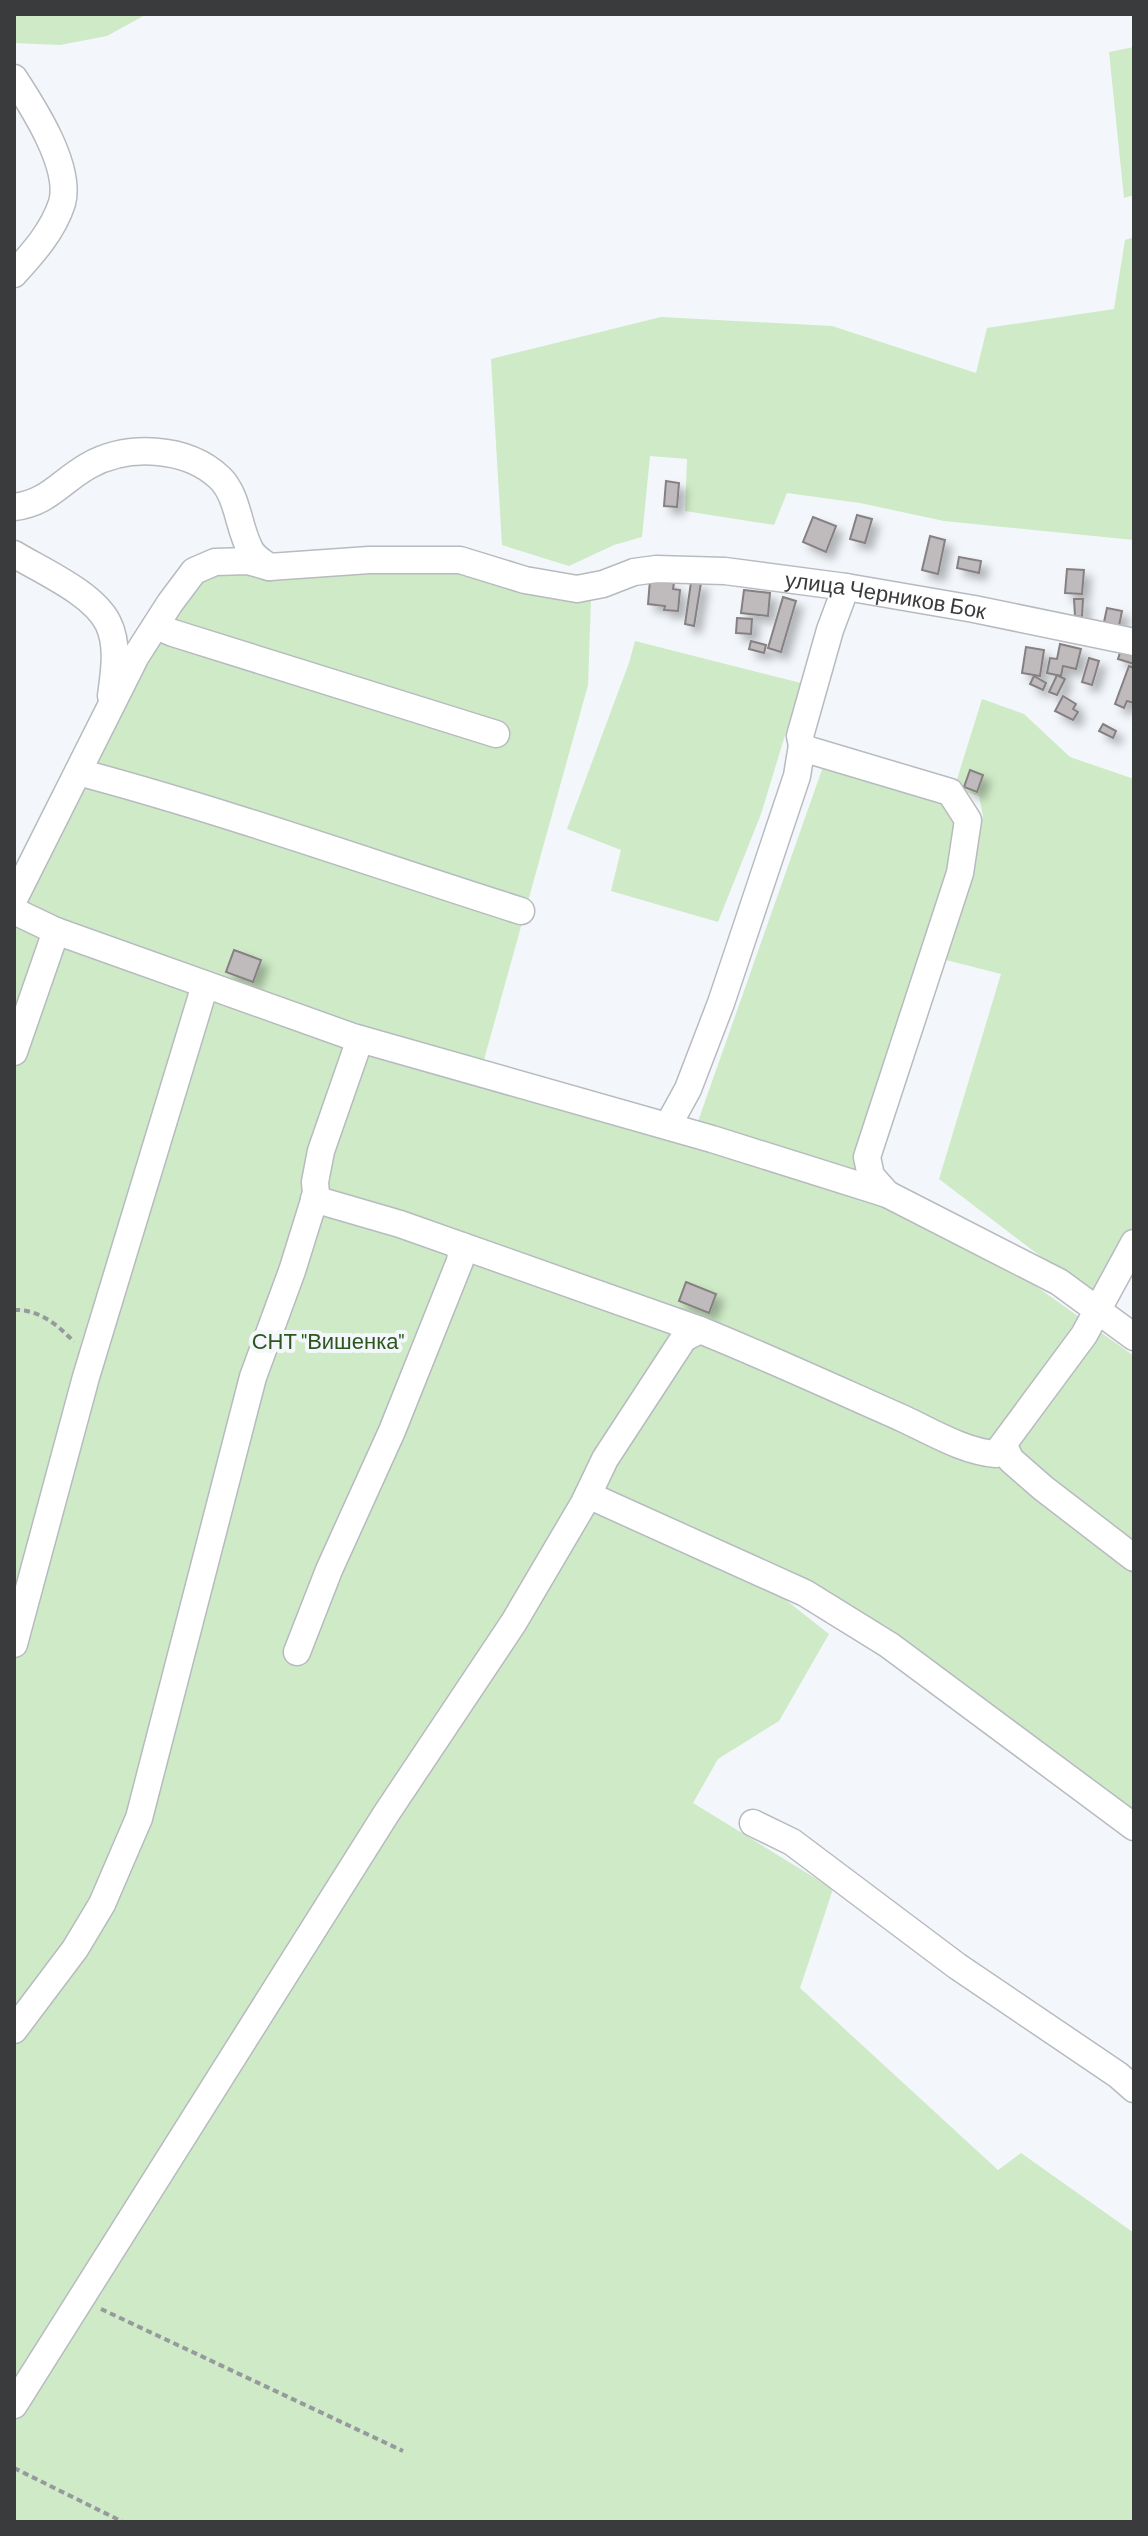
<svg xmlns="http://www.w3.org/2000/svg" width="1148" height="2536" font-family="Barlow,sans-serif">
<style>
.green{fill:#ceeac6}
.building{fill:#bfbabc;stroke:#868083;stroke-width:2;filter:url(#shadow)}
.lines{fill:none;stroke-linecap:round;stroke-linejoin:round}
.minor-casing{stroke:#b7bbbf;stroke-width:29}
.path{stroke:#979a9d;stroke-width:4;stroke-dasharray:6 4;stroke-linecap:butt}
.minor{stroke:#fff;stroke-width:26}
.labels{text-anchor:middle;stroke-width:8;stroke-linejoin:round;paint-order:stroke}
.street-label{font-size:22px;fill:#393b3d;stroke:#f3f7fb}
.park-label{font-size:22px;fill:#2c561e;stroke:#f3f7fb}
</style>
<defs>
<filter id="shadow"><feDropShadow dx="7" dy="7" stdDeviation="4" flood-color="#0004"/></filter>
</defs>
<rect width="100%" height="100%" fill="#f3f7fb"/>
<!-- green -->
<g class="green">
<path d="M14,14H147L107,36L60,45L14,43Z"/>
<path d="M1134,47V195L1124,198L1109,52Z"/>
<path d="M1134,237V540L944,521L860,503L787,493L774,525L685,511L687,459L650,456L642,537L614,545L569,566L502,545L491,359L661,317L832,326L976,373L987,328L1114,309L1125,240Z"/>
<path d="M461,568L591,599L588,685L482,1067L696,1127L824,764L977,809L960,894L874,1155L877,1173L1134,1356V1839C1016,1753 900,1663 773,1590L829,1634L779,1721L718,1759L693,1803L833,1889L800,1988L998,2170L1021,2153L1134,2233V2522H14V910L106,727L190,592L210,574Z"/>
<path d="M635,641L801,683L761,814L718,922L611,891L621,850L567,829L629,663Z"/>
<path d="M982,699L1024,714L1070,757L1134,779V1225L1090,1294L939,1179L1001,974L946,960L983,816L979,796L954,789Z"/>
</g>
<!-- building -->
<g class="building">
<path d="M666,481L679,483L677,507L664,506Z"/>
<path d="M857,515L872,519L865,543L850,539Z"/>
<path d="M813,517L836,526L826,552L803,542Z"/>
<path d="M930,536L945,540L938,574L922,570Z"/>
<path d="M959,557L981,561L979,573L957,568Z"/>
<path d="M1067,569L1084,570L1082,594L1065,593Z"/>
<path d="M650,580L674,583L673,589L680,590L678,611L664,610L665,606L648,604Z"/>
<path d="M691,582L701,583L694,626L685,624Z"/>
<path d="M744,590L770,593L768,616L741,613Z"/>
<path d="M783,597L796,601L781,652L768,648Z"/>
<path d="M1074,599H1083L1082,617L1075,616Z"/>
<path d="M1107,608L1122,611L1119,626L1104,622Z"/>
<path d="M737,618L752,619L751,634L736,633Z"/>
<path d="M751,641L766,645L764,653L749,649Z"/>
<path d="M1060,644L1081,649L1076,669L1063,666L1061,676L1047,673L1050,658L1057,659Z"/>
<path d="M1122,646L1134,649V664L1118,659Z"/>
<path d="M1026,647L1044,650L1040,676L1022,673Z"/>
<path d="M1089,658L1099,661L1092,685L1082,682Z"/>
<path d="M1129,666L1134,668V703L1127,701L1124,708L1115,704Z"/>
<path d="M1057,675L1065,679L1057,695L1049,692Z"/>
<path d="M1034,676L1046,683L1043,690L1030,684Z"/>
<path d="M1063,696L1076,704L1073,709L1078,712L1073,720L1055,711Z"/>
<path d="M1103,724L1116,731L1113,738L1099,731Z"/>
<path d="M970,770L983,775L977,792L964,787Z"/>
<path d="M234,950L261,960L253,982L226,972Z"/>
<path d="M686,1282L716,1294L709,1313L679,1301Z"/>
</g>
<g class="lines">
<defs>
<g id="minor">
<path d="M14,78C33,107 72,167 62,203C53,231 33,253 14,274"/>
<path d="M14,507C48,503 60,482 88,466C127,444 186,446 220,478C239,497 238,529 251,551C255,558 263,562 269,567"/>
<path d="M14,554C42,571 93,593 108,623C119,645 114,673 111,696"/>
<path d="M846,587L830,630L800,736L802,745L809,750L950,792L968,820L960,873L867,1157L871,1176L887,1194"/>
<path d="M156,626L173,633L496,734"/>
<path d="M78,772C228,812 373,864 521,911"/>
<path id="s1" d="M14,899L136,656L170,603L194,571L215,562L248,561L269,567L369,560H460L525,580L577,589L603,584L634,572L656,569L725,571L846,587L974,609L1134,642"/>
<path d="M14,911L56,931L353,1037L712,1139L887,1194L1059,1282L1134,1337"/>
<path d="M14,1052L56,931"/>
<path d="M671,1127V1120L688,1089L721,1003L797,776L802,745"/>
<path d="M314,1199L400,1224L700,1330"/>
<path d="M1004,1446L1011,1460L1043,1488L1134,1558"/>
<path d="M588,1495L805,1593L889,1645L1134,1827"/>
<path d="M14,1644L86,1377L205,985"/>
<path d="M297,1652L329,1570L392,1431L460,1261L462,1246"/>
<path d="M753,1823L792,1842L957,1966L1118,2075L1134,2089"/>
<path d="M14,2030L75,1949L102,1904L139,1818L253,1377L292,1271L316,1194L315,1182L321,1151L360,1039"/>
<path d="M14,2405L386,1814L514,1622L584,1503L605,1459L684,1338L700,1330C769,1358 836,1389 904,1419C932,1432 965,1452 996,1454L1084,1335L1134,1243"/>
</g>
</defs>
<!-- minor casing -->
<use href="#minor" class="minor-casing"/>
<!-- path -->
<g class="path">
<path d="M14,1310C39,1309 58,1325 74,1342"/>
<path d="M101,2309L403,2451"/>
<path d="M14,2468L123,2522"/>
</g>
<!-- minor -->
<use href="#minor" class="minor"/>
</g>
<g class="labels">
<!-- street labels -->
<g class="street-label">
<text dy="8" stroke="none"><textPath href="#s1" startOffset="1078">улица Черников Бок</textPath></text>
</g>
<!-- park labels -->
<g class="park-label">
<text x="328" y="1349">СНТ "Вишенка"</text>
</g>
</g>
<!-- border -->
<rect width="1148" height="2536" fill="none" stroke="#393b3d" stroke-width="32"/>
</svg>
